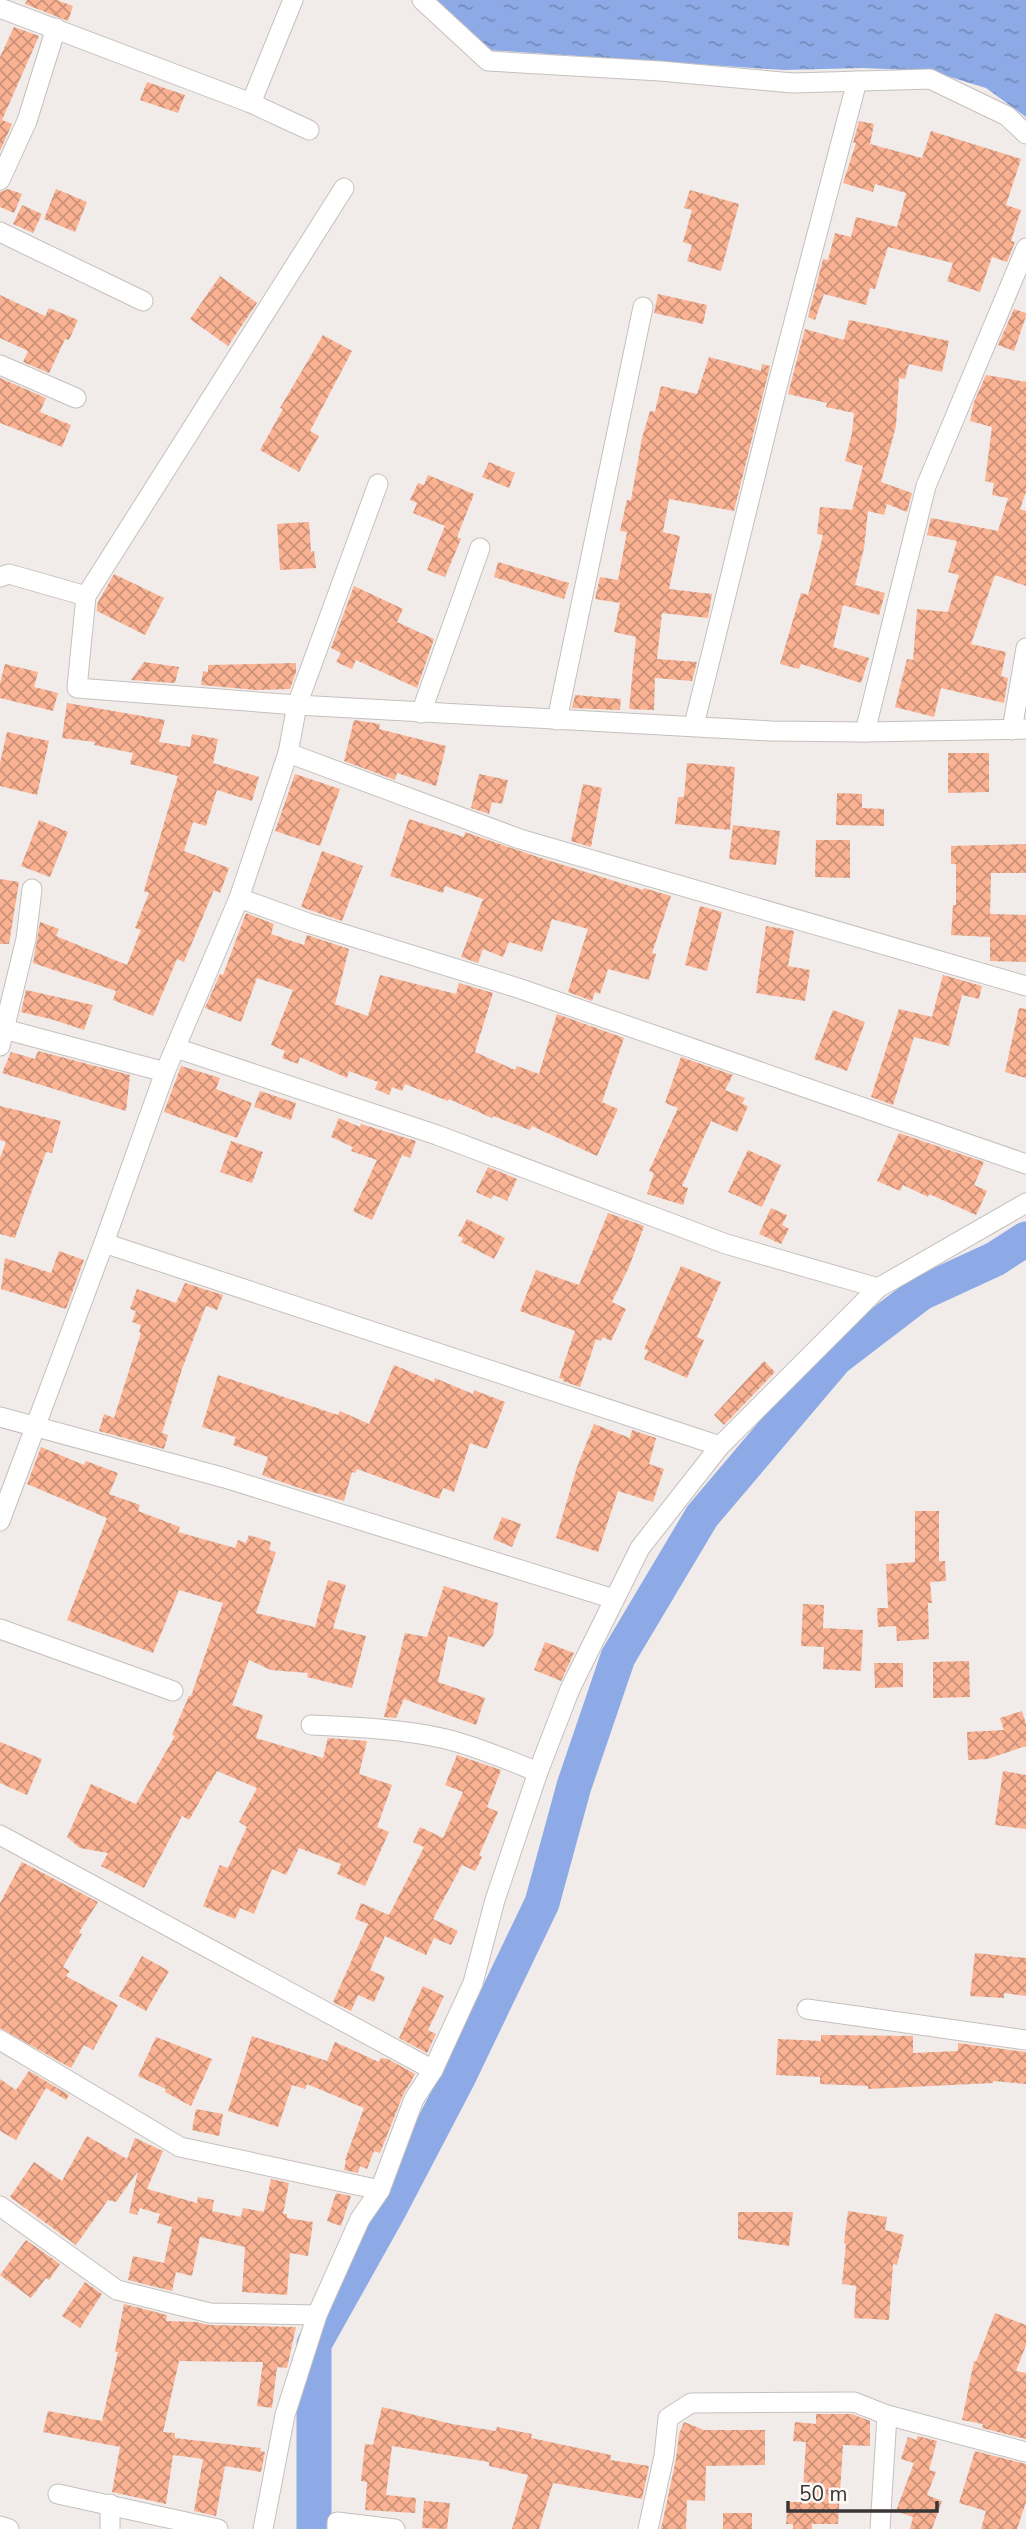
<svg xmlns="http://www.w3.org/2000/svg" width="1026" height="2529" font-family="'Nunito Sans',sans-serif">
<style>
.water{fill:url(#water-ripples)}
.lines{fill:none;stroke-linecap:round;stroke-linejoin:round}
.river{stroke:#8daae6;stroke-width:35}
.building{fill:url(#building-cross-hatch)}
.street-casing{stroke:#c5c0be;stroke-width:21}
.street{stroke:#fff;stroke-width:19}
</style>
<defs>
<pattern id="water-ripples" width="26" height="14" patternUnits="userSpaceOnUse" patternTransform="scale(1.75)"><rect width="26" height="14" fill="#8daae6"/><path d="M2 4q2-2 4 0t4 0M15 11q2-2 4 0t4 0" fill="none" stroke="#748bbb"/></pattern>
<pattern id="building-cross-hatch" width="8" height="8" patternUnits="userSpaceOnUse" patternTransform="scale(1.75)"><rect width="8" height="8" fill="#fab293"/><path d="M0 0l8 8M0 8l8-8" fill="none" stroke="#cb9279"/></pattern>
</defs>
<rect width="100%" height="100%" fill="#f1ece9"/>
<!-- water -->
<path class="water" d="M436,0H1026V117L986,88L947,76L909,70L862,68L784,70L488,50Z"/>
<g class="lines">
<!-- river -->
<path class="river" d="M314,2529V2344L389,2210L458,2078L542,1903L574,1786L618,1657L702,1516L836,1358L921,1293L995,1259L1026,1239"/>
</g>
<!-- building -->
<g class="building">
<path d="M27,0H57L73,6L68,21L25,4Z"/>
<path d="M14,27L39,36L2,120L12,124L0,151V57Z"/>
<path d="M147,82L185,95L178,113L140,100Z"/>
<path d="M859,121L874,124L870,144L922,158L931,131L1021,159L1006,205L1021,210L1011,241L1015,242L1007,262L992,257L980,292L947,281L953,263L888,247L875,289L870,288L866,305L824,294L815,320L808,317L823,259L828,260L835,233L851,237L856,217L897,227L906,193L875,184L873,192L843,183L856,143H853Z"/>
<path d="M8,189L22,194L14,213L0,207V192Z"/>
<path d="M56,189L87,202L75,232L44,219Z"/>
<path d="M690,190L739,204L721,271L687,261L692,245L683,242L692,210L684,208Z"/>
<path d="M22,205L42,214L33,233L13,224Z"/>
<path d="M220,276L257,303L228,346L190,319Z"/>
<path d="M658,294L707,305L703,324L654,313Z"/>
<path d="M0,295L45,316L49,308L78,320L69,340L65,339L49,373L23,362L28,351L0,338Z"/>
<path d="M1014,309L1026,313V316L1014,351L998,345Z"/>
<path d="M849,320L949,341L942,372L909,364L905,379L899,378L896,426L881,482L912,493L907,512L887,504L884,515L868,511L864,548L855,585L885,593L879,615L843,605L833,647L869,658L861,683L801,664L799,669L780,664L801,593L808,595L823,535L817,534L820,507L852,510L863,466L845,461L852,433L854,413L826,407L827,403L788,394L805,329L844,340Z"/>
<path d="M323,335L352,351L310,431L319,436L299,472L260,450L283,409L280,408Z"/>
<path d="M709,357L761,371L762,364L770,366L734,511L669,499L663,532L680,536L669,589L712,594L708,618L662,613L657,659L697,662L692,681L655,678L654,710L629,709L636,637L614,632L620,603L595,599L600,577L618,580L627,532L620,531L627,500H631L642,438L650,411L655,412L661,386L697,394Z"/>
<path d="M986,375L1026,382V492L1020,509L1026,511V586L995,575L971,644L1006,652L1001,676L1008,678L1004,703L941,688L934,717L895,707L907,659L913,660L917,609L948,612L959,575L948,572L957,541L927,535L931,518L998,531L1008,498L992,495L994,483L985,481L992,427L970,421L974,402Z"/>
<path d="M0,378L46,398L40,412L71,425L62,447L0,423Z"/>
<path d="M489,462L515,473L509,488L482,477Z"/>
<path d="M428,475L474,494L457,537L461,539L445,577L427,570L445,526L413,513L417,503L410,500L418,483L424,485Z"/>
<path d="M309,522L311,552L314,551L316,568L280,570L277,524Z"/>
<path d="M498,562L569,583L564,599L494,577Z"/>
<path d="M114,574L164,598L145,635L97,611V604Z"/>
<path d="M354,586L403,609L397,622L434,639L417,688L356,660L352,669L336,662L341,653L331,648Z"/>
<path d="M144,662L179,667L175,683L131,680Z"/>
<path d="M296,663V672L290,689L256,690L201,685L203,671L208,672V665Z"/>
<path d="M5,664L38,672L34,687L58,693L53,711L0,698V683Z"/>
<path d="M575,695L621,699L620,710L572,708Z"/>
<path d="M67,703L165,720L159,742L190,747L192,734L218,739L213,763L259,777L252,801L217,790L206,826L193,822L184,851L229,868L220,893L214,890L184,962L177,959L153,1016L113,1000L116,991L33,963L40,922L59,929L56,936L127,965L141,930L135,928L149,893L144,891L178,776L130,764L133,753L94,745L95,742L62,738Z"/>
<path d="M354,720L380,724L379,729L446,746L436,786L397,773L395,780L344,761Z"/>
<path d="M7,732L49,741L37,795L0,786V763Z"/>
<path d="M948,753H989V792L948,793Z"/>
<path d="M687,763L735,767L730,830L675,824L678,797H684Z"/>
<path d="M295,774L340,789L320,846L275,831Z"/>
<path d="M479,774L508,780L502,804L492,802L489,814L471,808Z"/>
<path d="M583,784L602,788L591,847L571,841Z"/>
<path d="M837,793L862,794V808L884,809V826L836,825Z"/>
<path d="M409,819L464,837L465,832L538,857L643,890L644,888L671,896L652,953L656,954L649,980L608,969L600,994L595,992L592,1001L568,992L588,929L552,919L542,952L509,942L503,957L483,949L478,963L461,957L483,899L445,886L443,893L390,876Z"/>
<path d="M39,820L68,832L50,877L21,866Z"/>
<path d="M733,825L780,831L776,865L729,859Z"/>
<path d="M816,840H850V878L815,877Z"/>
<path d="M1026,844V873H991L990,914L1026,915V962L990,961V937L951,935L953,905H956V864H951V846Z"/>
<path d="M322,851L363,866L342,921L301,907Z"/>
<path d="M0,879L19,882L9,944H0Z"/>
<path d="M700,906L722,912L707,971L685,965Z"/>
<path d="M246,913L274,924L271,934L304,945L307,935L349,949L335,1004L368,1016L380,975L456,994L459,983L493,993L475,1052L515,1070L517,1066L539,1074L557,1014L624,1038L602,1102L618,1109L597,1156L532,1126L530,1130L493,1116L492,1118L449,1099L448,1101L405,1084L402,1091L392,1087L389,1095L375,1089L378,1082L349,1071L347,1078L300,1057L298,1064L282,1058L285,1051L271,1045L293,990L257,978L241,1022L205,1008L220,974L223,975Z"/>
<path d="M766,926L794,931L788,966L810,970L805,1001L756,993Z"/>
<path d="M943,975L982,986L979,999L962,995L949,1046L914,1037L893,1105L871,1097L899,1009L932,1017Z"/>
<path d="M26,990L93,1005L84,1030L54,1020L21,1012Z"/>
<path d="M1019,1008L1026,1009V1078L1005,1072Z"/>
<path d="M833,1010L865,1022L847,1071L814,1059Z"/>
<path d="M38,1051L130,1075L126,1111L2,1073L11,1052L35,1059Z"/>
<path d="M681,1057L733,1075L725,1090L745,1098L742,1104L748,1106L737,1132L711,1121L682,1186L688,1188L683,1205L647,1194L654,1173L649,1171L678,1108L665,1103Z"/>
<path d="M181,1066L220,1078L216,1089L252,1103L237,1138L164,1112Z"/>
<path d="M260,1091L296,1103L291,1120L254,1107Z"/>
<path d="M0,1106L61,1121L52,1153L46,1152L15,1238L0,1234V1158L6,1142L0,1140Z"/>
<path d="M339,1118L360,1127L361,1124L416,1141L410,1158L402,1155L372,1220L353,1211L377,1160L351,1151L353,1147L331,1137Z"/>
<path d="M899,1133L984,1162L974,1185L987,1191L976,1215L929,1194L928,1197L903,1185L900,1191L877,1181Z"/>
<path d="M231,1141L263,1152L252,1183L220,1172Z"/>
<path d="M748,1150L781,1165L762,1207L728,1192Z"/>
<path d="M488,1167L517,1179L507,1201L494,1195L491,1199L476,1192Z"/>
<path d="M771,1208L787,1215L782,1225L789,1229L781,1244L759,1234Z"/>
<path d="M608,1213L644,1226L629,1267L612,1302L626,1309L611,1341L603,1337L601,1341L596,1339L580,1387L563,1381V1379L559,1378L575,1331L520,1311L536,1270L579,1285Z"/>
<path d="M467,1219L505,1238L494,1259L461,1242L463,1238L458,1236Z"/>
<path d="M59,1251L84,1260L66,1309L1,1289L5,1258L51,1273Z"/>
<path d="M681,1266L721,1282L697,1337L704,1340L687,1378L644,1359L648,1350L644,1349Z"/>
<path d="M185,1283L223,1295L217,1310L206,1306L182,1369L162,1433L168,1435L164,1449L99,1431L104,1414L114,1418L141,1333L139,1332L141,1325L132,1322L136,1311L130,1309L137,1289L176,1303Z"/>
<path d="M764,1361L775,1372L724,1425L714,1415Z"/>
<path d="M394,1365L434,1382L435,1378L473,1394L474,1390L505,1402L487,1449L470,1443L454,1492L443,1488L439,1499L357,1469L355,1473L352,1472L344,1501L302,1489L262,1475L268,1457L233,1445L236,1437L202,1427L218,1375L338,1415L340,1411L369,1424Z"/>
<path d="M594,1424L630,1438L632,1430L656,1438L649,1464L664,1469L653,1502L618,1491L598,1552L556,1538L577,1467Z"/>
<path d="M41,1447L84,1465L86,1461L118,1473L109,1494L140,1505L138,1511L180,1527L178,1532L235,1548L238,1540L246,1543L249,1535L271,1542L269,1550L276,1552L256,1613L315,1627L328,1580L346,1585L333,1628L366,1636L352,1688L307,1677L308,1673L271,1670L249,1660L232,1705L263,1715L256,1738L323,1758L328,1738L367,1741L359,1774L392,1785L377,1827L389,1832L365,1886L337,1874L341,1864L299,1848L286,1875L272,1869L254,1914L240,1908L235,1919L203,1906L220,1865L228,1868L247,1827L239,1822L257,1788L217,1771L189,1820L182,1816L144,1888L101,1866L108,1853L80,1848L67,1837L91,1784L136,1804L175,1736L172,1735L189,1696H191L223,1603L179,1590L153,1653L67,1620L107,1518L27,1484Z"/>
<path d="M915,1511H939V1561H945L946,1581L930,1582L932,1603H928L929,1639L897,1641L896,1626L878,1627L877,1608H888L886,1564L915,1562Z"/>
<path d="M502,1517L521,1524L512,1547L493,1539Z"/>
<path d="M444,1586L498,1603L493,1635L484,1647L448,1636L438,1682L485,1698L476,1725L404,1699L396,1718L384,1717L405,1633L427,1637Z"/>
<path d="M803,1604L824,1605L823,1628L863,1630L861,1671L823,1669L824,1647L801,1646Z"/>
<path d="M545,1642L574,1653L561,1681L534,1670Z"/>
<path d="M969,1661L970,1697L933,1698V1662Z"/>
<path d="M874,1663H903V1687L875,1688Z"/>
<path d="M1022,1711L1026,1724V1746L987,1759L968,1760L967,1732L1004,1730L1000,1718Z"/>
<path d="M0,1742L42,1759L27,1795L0,1783Z"/>
<path d="M457,1755L501,1770L487,1807L498,1812L479,1855L482,1857L475,1871L462,1865L433,1919L458,1931L451,1945L434,1938L426,1955L385,1936L370,1970L385,1977L374,2002L358,1995L351,2011L333,2002L368,1924L355,1919L361,1903L389,1915L424,1847L413,1842L420,1827L443,1838L463,1792L445,1785Z"/>
<path d="M1003,1771L1026,1775V1829L995,1825Z"/>
<path d="M22,1862L98,1902L79,1932L82,1934L63,1967L70,1971L66,1976L118,2005L93,2050L84,2045L71,2068L0,2028V1903Z"/>
<path d="M975,1953L1026,1958V1996L1004,1993V1998L970,1996Z"/>
<path d="M142,1956L169,1971L146,2011L119,1996Z"/>
<path d="M423,1986L444,1996L428,2030L436,2034L427,2053L399,2038Z"/>
<path d="M821,2035L913,2036V2053L958,2051V2043L1026,2052V2084L993,2081V2083L868,2089V2086L820,2084V2077L776,2075L778,2039L821,2041Z"/>
<path d="M252,2036L327,2061L335,2042L379,2062L381,2058L388,2059L415,2074L403,2095L380,2153L374,2151L367,2169L360,2166L358,2173L344,2170L346,2161L349,2162L345,2160L364,2108L307,2084L305,2089L292,2085L278,2127L228,2111Z"/>
<path d="M156,2037L212,2059L191,2106L165,2092L166,2089L138,2076Z"/>
<path d="M29,2071L69,2095L66,2100L46,2088L16,2140L0,2131V2079L16,2090Z"/>
<path d="M196,2109L223,2114L219,2136L192,2130Z"/>
<path d="M87,2136L127,2159L135,2138L163,2151L147,2189L197,2203L198,2197L214,2200L212,2211L241,2217L243,2208L264,2212L271,2179L289,2183L283,2214H287V2218L313,2222L308,2256L290,2253L287,2295L242,2292L245,2247L200,2237L192,2276L176,2272L172,2291L128,2280L133,2256L164,2263L172,2227L157,2223L160,2214L140,2208L137,2215L129,2213L138,2171L116,2202L108,2200L76,2245L10,2197L34,2162L62,2181Z"/>
<path d="M336,2193L351,2196L341,2226L327,2221Z"/>
<path d="M848,2211L887,2217L885,2230L904,2235L897,2265L893,2264L889,2320L854,2318L856,2286L842,2284L846,2244L844,2243Z"/>
<path d="M738,2212H793L789,2246L738,2239Z"/>
<path d="M26,2240L60,2264L49,2280L46,2278L31,2298L0,2275Z"/>
<path d="M85,2282L102,2294L80,2328L62,2316Z"/>
<path d="M124,2304L167,2315L166,2321L195,2322L210,2325L296,2327L287,2368L277,2367L272,2408L257,2406L263,2362L179,2361L163,2432L175,2433V2438L261,2448L260,2451L265,2452L261,2472L225,2466L216,2516L194,2511L203,2459L173,2455L166,2504L112,2492L120,2447L43,2432L48,2411L102,2421L118,2352H115Z"/>
<path d="M995,2313L1026,2325V2345L1016,2371L1026,2373V2439L982,2428L983,2424L962,2420L974,2361L976,2362Z"/>
<path d="M382,2407L452,2424L496,2431L497,2427L532,2434L531,2438L611,2455L610,2460L649,2466L642,2499L553,2483L539,2529H512L528,2475L489,2466V2462L392,2446L386,2495L416,2498L415,2513L365,2510L367,2482L361,2481L365,2444L373,2445Z"/>
<path d="M816,2414H852L870,2421V2446L843,2445L838,2524H812V2529H793V2524H786L788,2502H802L806,2442L793,2441L795,2422L816,2424Z"/>
<path d="M684,2422L704,2430H765V2465L706,2466L705,2501L687,2500L686,2529H661L676,2459L679,2434Z"/>
<path d="M918,2436L937,2441L929,2470L936,2472L927,2495L942,2501L932,2529H910L913,2517L896,2511L914,2463L901,2459L908,2437L916,2440Z"/>
<path d="M975,2451L1026,2464V2502L1017,2529H981L986,2511L959,2503Z"/>
<path d="M424,2501L450,2503L447,2529L422,2528Z"/>
<rect x="723" y="2513" width="29" height="16"/>
</g>
<g class="lines">
<defs>
<g id="street">
<path d="M422,0L488,61L660,71L793,83L930,79L1007,116L1026,134"/>
<path d="M0,8L251,103L309,130"/>
<path d="M251,103L293,0"/>
<path d="M0,180L27,121L56,28"/>
<path d="M0,232L143,301"/>
<path d="M0,365L76,398"/>
<path d="M0,577L9,574L86,596L77,688L297,705L771,731L865,732L1026,729"/>
<path d="M86,596L344,188"/>
<path d="M421,713L480,548"/>
<path d="M557,720L643,307"/>
<path d="M694,725L778,383L857,81"/>
<path d="M1012,730L1026,648"/>
<path d="M865,732L926,486L1026,248"/>
<path d="M288,753L520,839L1026,986"/>
<path d="M239,898L308,923L518,988L1026,1164"/>
<path d="M4,1029L165,1072"/>
<path d="M0,1046L26,939L32,889"/>
<path d="M176,1048L437,1135L726,1244L878,1288"/>
<path d="M104,1243L720,1446"/>
<path d="M0,1417L225,1478L614,1599"/>
<path d="M0,1521L104,1243L165,1072L239,898L288,753L297,705L378,484"/>
<path d="M0,1629L173,1691"/>
<path d="M311,1725C356,1727 402,1729 446,1739C478,1747 508,1760 538,1772"/>
<path d="M0,1835L433,2070"/>
<path d="M807,2009L1026,2040"/>
<path d="M0,2040L180,2147L380,2190"/>
<path d="M0,2206L117,2290L210,2313L317,2315"/>
<path d="M58,2494L218,2529"/>
<path d="M110,2504V2529"/>
<path d="M0,2526L9,2529"/>
<path d="M263,2529L285,2415L317,2315L360,2219L380,2190L414,2099L433,2070L473,1983L495,1900L538,1772L570,1689L640,1548L720,1446L878,1288L1026,1203"/>
<path d="M337,2529V2522L395,2529"/>
<path d="M648,2529L664,2456L668,2418L691,2403L854,2402L887,2415L1026,2452"/>
<path d="M880,2529L887,2415"/>
</g>
</defs>
<!-- street casing -->
<use href="#street" class="street-casing"/>
<!-- street -->
<use href="#street" class="street"/>
</g>
<!-- scale -->
<path d="M788 2501v10h149v-10" fill="none" stroke="#393736" stroke-width="3.5"/>
<text x="799" y="2501" font-size="21" fill="#393736" stroke="#fef9f7" stroke-width="5" paint-order="stroke">50 m</text>
</svg>
